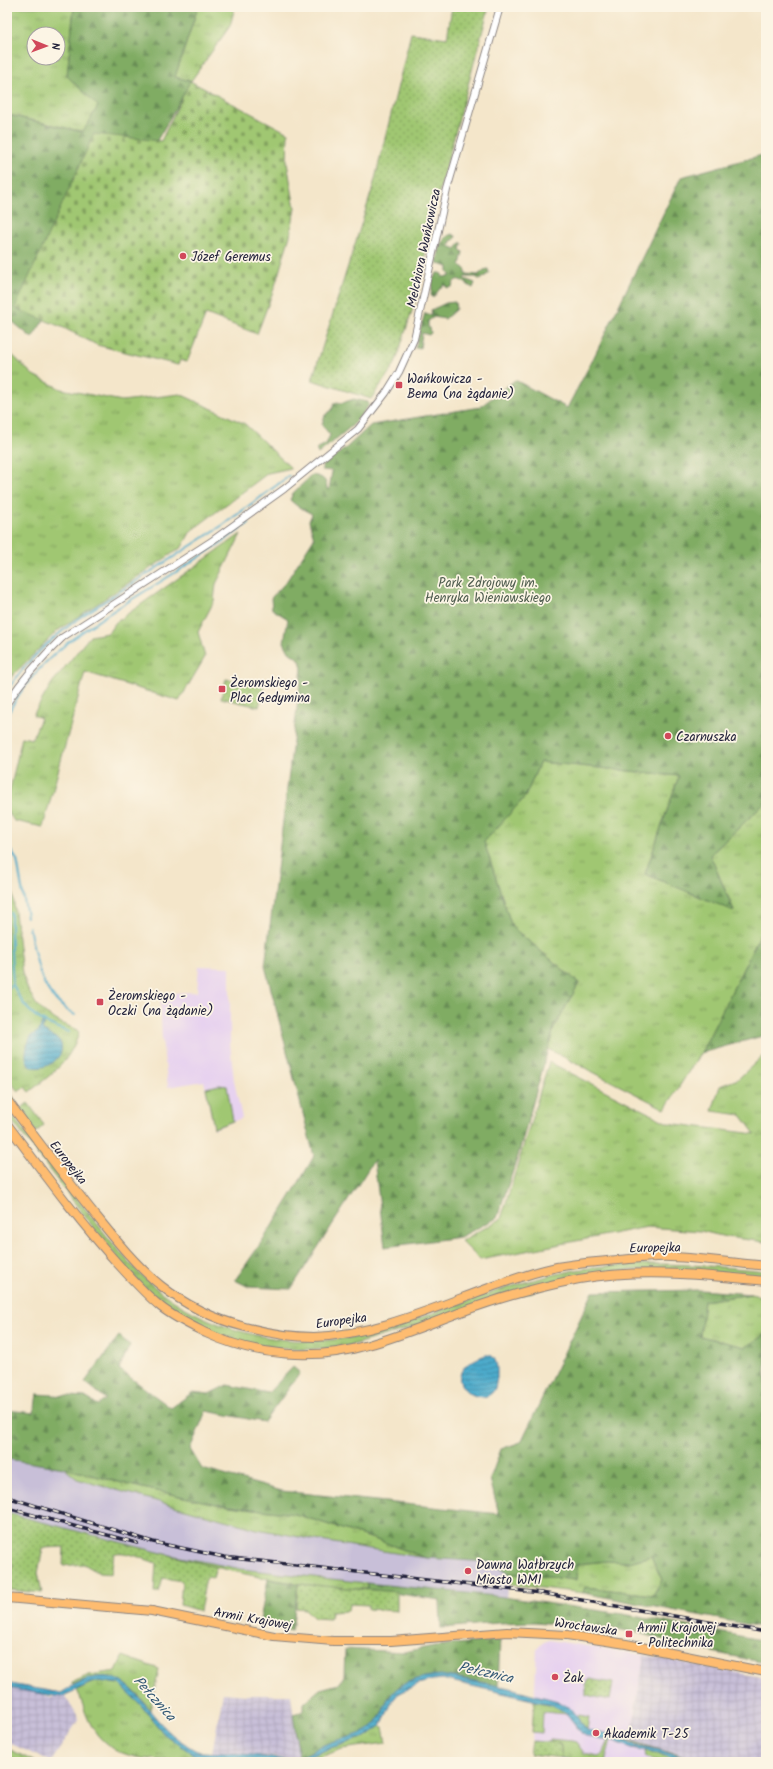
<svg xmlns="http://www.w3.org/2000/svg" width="773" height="1769" font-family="Kalam,sans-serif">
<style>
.built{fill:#e7d2ef}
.industrial{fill:url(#industrial-grid)}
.railway{fill:#c8bfd8}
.grass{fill:url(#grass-tufts);stroke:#617456;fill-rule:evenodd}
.forest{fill:url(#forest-firs);stroke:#516750}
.cemetery{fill:url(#cemetery-stones);stroke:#617456}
.park{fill:url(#park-dots);stroke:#617456}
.pitch{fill:#a0c772;stroke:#617456}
.water{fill:url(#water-rules);stroke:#376683}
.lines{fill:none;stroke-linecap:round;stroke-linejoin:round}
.stream{stroke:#4caacb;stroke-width:2}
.minor-casing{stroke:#8b8482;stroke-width:8}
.major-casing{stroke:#8b8482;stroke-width:10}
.minor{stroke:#fff;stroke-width:6}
.major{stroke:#febc70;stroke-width:8}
.rail-casing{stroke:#22223b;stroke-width:3.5}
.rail{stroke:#fcf5e5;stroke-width:2;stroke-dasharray:6;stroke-linecap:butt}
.poi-dot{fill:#d1495b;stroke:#fcf5e5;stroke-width:1.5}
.labels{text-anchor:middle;stroke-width:3.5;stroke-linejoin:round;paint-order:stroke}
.street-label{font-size:13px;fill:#22223b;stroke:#fcf5e5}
.poi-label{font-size:13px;fill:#22223b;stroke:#fcf5e5;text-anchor:start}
.park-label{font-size:13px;fill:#4e5c4e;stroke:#fcf5e5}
.water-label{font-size:14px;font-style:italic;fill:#335875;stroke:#fcf5e5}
</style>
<defs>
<pattern id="industrial-grid" width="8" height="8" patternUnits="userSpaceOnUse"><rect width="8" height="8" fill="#c8bfd8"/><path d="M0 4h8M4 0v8" fill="none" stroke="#aca4ba"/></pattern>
<pattern id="grass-tufts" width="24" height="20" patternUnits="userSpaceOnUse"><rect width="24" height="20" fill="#a0c772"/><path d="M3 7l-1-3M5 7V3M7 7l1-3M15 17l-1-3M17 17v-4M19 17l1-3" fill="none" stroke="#82a15f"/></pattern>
<pattern id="forest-firs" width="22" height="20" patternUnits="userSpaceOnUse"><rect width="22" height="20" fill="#80ac64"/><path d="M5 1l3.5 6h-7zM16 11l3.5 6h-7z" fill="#688c54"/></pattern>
<pattern id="cemetery-stones" width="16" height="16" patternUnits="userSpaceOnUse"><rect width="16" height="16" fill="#a0c772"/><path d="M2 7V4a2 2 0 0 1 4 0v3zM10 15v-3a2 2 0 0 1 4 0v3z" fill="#82a15f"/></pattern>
<pattern id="park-dots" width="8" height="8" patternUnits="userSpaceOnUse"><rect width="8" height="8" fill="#a0c772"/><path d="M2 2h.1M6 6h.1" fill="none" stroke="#82a15f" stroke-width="1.8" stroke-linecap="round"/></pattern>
<pattern id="water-rules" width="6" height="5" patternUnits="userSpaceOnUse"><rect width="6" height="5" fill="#4caacb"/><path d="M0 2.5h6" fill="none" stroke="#3f8aa6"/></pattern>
</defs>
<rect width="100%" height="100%" fill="#fcf5e5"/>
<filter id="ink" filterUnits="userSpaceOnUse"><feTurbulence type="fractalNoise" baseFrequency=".025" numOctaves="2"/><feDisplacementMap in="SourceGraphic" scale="8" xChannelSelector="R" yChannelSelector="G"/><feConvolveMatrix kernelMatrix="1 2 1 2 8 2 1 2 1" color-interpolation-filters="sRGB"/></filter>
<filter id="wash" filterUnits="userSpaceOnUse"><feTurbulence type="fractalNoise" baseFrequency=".012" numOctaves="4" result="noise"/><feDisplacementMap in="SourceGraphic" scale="16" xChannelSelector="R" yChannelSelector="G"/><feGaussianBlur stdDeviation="0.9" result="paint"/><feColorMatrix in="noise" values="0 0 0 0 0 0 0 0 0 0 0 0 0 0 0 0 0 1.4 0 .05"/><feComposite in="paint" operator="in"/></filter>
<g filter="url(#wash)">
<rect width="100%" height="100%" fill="#f4e6ca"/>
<!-- built -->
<g class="built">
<path d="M199,966L230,967V1043L234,1081L242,1118L214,1129L204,1081L168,1087L162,1039L160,994L197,992Z"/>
<path d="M549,1640L644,1655L632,1731L612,1735L611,1740L632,1748L645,1751L646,1758L663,1762H560L561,1743L532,1741L537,1649L540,1644Z"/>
</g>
<!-- industrial -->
<g class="industrial">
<path d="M644,1655L766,1678V1762H702L624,1739L622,1733L632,1731Z"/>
<path d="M11,1689L36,1692L50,1697L65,1696L79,1719L51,1762L7,1742V1712Z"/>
<path d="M223,1693L246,1695H291L299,1758L289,1759L254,1755L212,1753Z"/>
</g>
<!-- railway -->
<path class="railway" d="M7,1459L64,1468L77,1479L257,1529L321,1541L426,1558L490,1562L509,1573L506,1598L241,1569L159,1553L7,1514Z"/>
<!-- grass -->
<g class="grass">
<path d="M7,7H74L67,76L98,105L94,134L8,115L7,116ZM34,34H58V58H34Z"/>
<path d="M198,7H235L230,26L191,81L175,77Z"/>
<path d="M7,350L33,375L61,389L122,401L180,394L245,424L291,468L268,473L191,531L182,547L57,631L12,676L7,684Z"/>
<path d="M241,534L216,584L214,601L198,632L205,657L179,701L85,672L43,827L14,821L7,810V803L22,737L32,739L41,718L33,715L52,683L90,636L108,633L116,622Z"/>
<path d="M540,762L679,776L645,874L734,910L710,855L766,802V923L703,1049L665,1109L548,1049L554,1028L579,983L512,927L484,842L525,797Z"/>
<path d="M7,865L11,878L22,973L28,990L36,1004L46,1014L59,1022L77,1030L79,1033C68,1064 54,1072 29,1092L25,1087L18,1092L12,1083L7,1086L20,1109L28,1103L44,1125L36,1132L7,1094Z"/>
<path d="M766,1053V1242L726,1237L701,1231L647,1227L480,1260L461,1241L501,1219L549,1062L668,1123L755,1134L741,1115L712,1111L720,1086L738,1079Z"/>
<path d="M7,1109C35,1144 62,1180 90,1215C111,1241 131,1268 157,1289C217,1336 298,1352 371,1333C390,1329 407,1322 425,1316C473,1299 521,1281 571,1271C636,1259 701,1265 766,1271V1277C710,1271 656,1267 600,1272L352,1345C271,1359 194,1339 136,1279C118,1260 102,1238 86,1218C60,1183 33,1149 7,1114Z"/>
<path d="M751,1294L766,1297V1331L763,1336L745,1347L700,1336L704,1301Z"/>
<path d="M64,1468L138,1487L221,1505L295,1514L383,1542L426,1558L321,1541L257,1529L77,1479Z"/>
<path d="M160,1553L241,1569L367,1583V1589C293,1588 230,1571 160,1553Z"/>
<path d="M651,1556L662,1580L653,1595L585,1587L583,1593L508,1584V1573L576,1580L577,1564L607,1561L629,1562Z"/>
<path d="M123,1656L159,1669L150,1710C129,1680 107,1667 72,1685V1682L89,1675L116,1671Z"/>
<path d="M99,1681L119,1684L140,1704L164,1734L200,1758L198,1760C158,1760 109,1765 89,1721C84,1711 82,1700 77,1690L89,1684Z"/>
<path d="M534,1701L554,1705L567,1714L543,1712L542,1733L532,1732Z"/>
<path d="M579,1715L589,1717L587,1730L577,1718Z"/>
<path d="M381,1726L383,1727L386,1743L342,1749L307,1762H298L330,1748L366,1737Z"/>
<path d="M622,1733L624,1739L702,1762C688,1762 674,1754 661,1750C644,1745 630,1744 614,1735Z"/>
<path d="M550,1739L572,1741L576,1742L584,1753L599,1756L603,1754L609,1740H611L605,1762L561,1758V1743L550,1742Z"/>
<path d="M645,1751L658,1753L682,1762H663L646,1758Z"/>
<path d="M211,1758H234L266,1762H232L211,1760Z"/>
</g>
<!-- forest -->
<g class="forest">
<path d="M74,7H198L175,77L191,81C142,169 88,254 32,338L7,317V116L8,115L83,132L98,106L67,76Z"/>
<path d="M766,154V802L710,855L734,911L645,874L679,776L540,762L525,797L484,842L512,927L579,983L554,1028L518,1156L497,1218L460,1237L385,1247L374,1160L291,1289L249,1287L235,1280C264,1240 290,1199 314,1156L265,966L302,668L300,660L289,652L284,642L288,619L272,609L271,598L286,582L314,538L309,521L312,514L297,506L290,500L293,493L312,475C322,477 326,478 327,489L329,490L332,471L322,470V466L346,448L371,425L480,407L515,380L567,408L593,359L681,177Z"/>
<path d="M452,234L456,236L455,239L451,241L449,246L456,249L461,242L462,244L460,249L463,252L460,265L466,270V274L478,275L484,270L488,269L489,273L480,280L476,277H465L464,279L475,283L473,288C465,284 456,272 452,287L447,288L445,285L441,287L433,298L431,295L433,279L437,273H441L443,277L451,276L448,272V267L437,263C439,251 440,238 452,234Z"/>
<path d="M455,302L456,309L445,319L434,317L428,321V327L430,328L431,333L429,335L422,333L420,348H415L425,313L426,315L432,314L431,310L446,303Z"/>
<path d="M354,399L368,402L369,405L354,424L318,454L316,449L326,444L330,435L322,425L325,415L332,410L334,403L337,402L342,403Z"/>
<path d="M766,923V1035L701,1053Z"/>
<path d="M701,1290L751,1294L704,1301L700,1336L745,1347L763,1336L766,1331V1628L583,1593L585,1587L653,1595L662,1580L651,1556L629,1562L607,1561L577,1564L576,1580L508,1573L490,1562L426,1558L383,1542L295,1514L221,1505L138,1487L64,1468L7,1459V1410L34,1413L37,1394L85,1397L98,1405L106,1399L85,1382L119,1336L130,1345L119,1369L171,1408L193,1392L209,1394L227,1385L268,1393L293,1367L300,1373L264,1422L206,1411L190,1449L202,1469L282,1491L499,1514L490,1479L501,1449L521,1442L593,1292Z"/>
<path d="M268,1579L298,1584L292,1631L259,1625Z"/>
<path d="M367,1583L496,1596L623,1614L766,1641V1663L702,1650L639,1633L617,1629L534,1622L498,1623L441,1628L440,1600L367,1589Z"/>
<path d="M500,1640L498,1686C465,1679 415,1664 390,1696C382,1706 382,1720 370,1729C358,1737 342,1738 329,1743C319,1746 309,1753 299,1758L293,1714L304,1711V1703L320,1689L339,1684L344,1677L345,1649L404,1652L434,1646Z"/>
</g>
<!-- cemetery -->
<path class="cemetery" d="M190,81L288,133L287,163L295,208L291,232L275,286L257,334L206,314L187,362L180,360L178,365L97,345L64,328L15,308L94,134L161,141Z"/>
<!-- park -->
<g class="park">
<path d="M452,7H489L432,219L418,292L395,364L371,399L312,380L373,187L411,33L447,38Z"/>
<path d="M226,679L264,687L259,707L221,698Z"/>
<path d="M7,1513L216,1567L213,1578L206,1577L200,1611L180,1605L182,1581L163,1578L159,1592H154L156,1563C146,1560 122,1549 114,1554L111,1574L99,1573L84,1564L63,1566L64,1547L43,1548L38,1573L42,1593L9,1590L10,1574L13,1564L7,1562Z"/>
<path d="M298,1584L397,1592V1611L368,1609V1605L349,1604L348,1611L331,1612L330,1619L314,1618L305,1609L296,1608Z"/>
<path d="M589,1679L613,1683L610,1700L586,1695V1686Z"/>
<path d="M532,1741L561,1743V1758L530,1754Z"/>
<path d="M7,1748L35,1762H7Z"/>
</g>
<!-- pitch -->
<path class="pitch" d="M219,1085L227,1086L233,1121L214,1128L206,1088Z"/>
<!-- water -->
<g class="water">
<path d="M42,1022L44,1023L42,1030L59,1040C70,1056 43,1074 29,1065C23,1056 27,1045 31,1036L39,1031Z"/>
<path d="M486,1355H491C498,1361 497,1369 497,1378C496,1381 496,1387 494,1390C482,1412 428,1375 486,1355Z"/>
<path d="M441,1675L510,1688L558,1701L570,1708L587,1730L612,1734L631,1744L659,1750L695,1762H682L658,1753L632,1748L611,1740H602L583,1735L567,1714L554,1705L442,1679L433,1680L418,1684L398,1694L393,1700L381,1726L366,1737L330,1748L298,1762H266L234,1758L197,1757L164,1734L140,1704L119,1684L99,1681L89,1684L61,1697L7,1688V1684H11L61,1693C133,1645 136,1714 184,1743C190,1747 196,1752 203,1752C219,1753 235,1753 251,1755C267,1756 284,1763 299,1757C310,1754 319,1746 329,1743C342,1738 357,1737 369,1729C382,1721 382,1708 389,1697C400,1681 424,1676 441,1675Z"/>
</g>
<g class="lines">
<!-- stream -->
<g class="stream">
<path d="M7,691C26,661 51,639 79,618L223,525L289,476"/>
<path d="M7,716C37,652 104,617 160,582C191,563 220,544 249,523"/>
<path d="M7,845L17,860L27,917"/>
<path d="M7,878L11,900"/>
<path d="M11,913V951L13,985"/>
<path d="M29,927C37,963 39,995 75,1015"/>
<path d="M7,988L13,985C26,1014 40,1022 69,1032"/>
<path d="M7,1080L10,1084"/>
</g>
</g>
</g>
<g filter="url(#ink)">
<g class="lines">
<defs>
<path id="minor" d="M7,703C24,677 41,658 63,637L213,540L284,489L358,429L386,393L399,372L414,339L447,190L500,7"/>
<g id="major">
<path d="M7,1100C34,1136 61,1172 89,1207C111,1234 133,1263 160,1285C185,1305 214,1319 245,1327C268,1333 290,1337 314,1337C397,1334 476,1285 557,1267C577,1263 598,1262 618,1260C635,1259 653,1256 670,1257C702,1258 734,1263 766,1266"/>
<path d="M7,1124C43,1172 78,1220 118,1264C132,1279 145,1294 161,1307C175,1318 190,1325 206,1333C256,1356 315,1361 368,1345C408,1334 447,1316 487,1303C517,1293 548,1285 579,1279C641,1268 704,1275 766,1281"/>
<path d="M7,1598L152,1611L274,1636L333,1641H391L507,1632L567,1635L626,1644L766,1672"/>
</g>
</defs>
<!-- minor casing -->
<use href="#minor" class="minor-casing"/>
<!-- major casing -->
<use href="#major" class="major-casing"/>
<!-- minor -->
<use href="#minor" class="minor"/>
<!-- major -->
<use href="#major" class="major"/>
<defs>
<g id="rail">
<path d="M7,1497L153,1542L224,1557L541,1593L766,1632"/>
<path d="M7,1508L137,1543"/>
</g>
</defs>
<!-- rail casing -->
<use href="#rail" class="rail-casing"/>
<!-- rail -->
<use href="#rail" class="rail"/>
</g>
</g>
<!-- markers -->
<g class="poi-dot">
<circle cx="183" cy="256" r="4"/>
<rect x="395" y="381" width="8" height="8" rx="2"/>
<rect x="218" y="685" width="8" height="8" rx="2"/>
<circle cx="668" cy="736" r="4"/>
<rect x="96" y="998" width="8" height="8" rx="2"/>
<circle cx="468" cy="1571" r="4"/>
<rect x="625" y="1630" width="8" height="8" rx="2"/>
<circle cx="555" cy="1677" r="4"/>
<circle cx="596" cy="1733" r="4"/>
</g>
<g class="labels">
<!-- street labels -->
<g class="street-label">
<text transform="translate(423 248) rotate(-78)" y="5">Melchiora Wańkowicza</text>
<text transform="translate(69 1162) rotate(52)" y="5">Europejka</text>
<text transform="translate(655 1247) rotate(-1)" y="5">Europejka</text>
<text transform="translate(341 1320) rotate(-8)" y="5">Europejka</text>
<text transform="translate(253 1618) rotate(10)" y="5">Armii Krajowej</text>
<text transform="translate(586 1626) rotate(8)" y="5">Wrocławska</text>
</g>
<!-- poi labels -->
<g class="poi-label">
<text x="191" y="261">Józef Geremus</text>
<text x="407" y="383">Wańkowicza -<tspan x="407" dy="15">Bema (na żądanie)</tspan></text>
<text x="230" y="687">Żeromskiego -<tspan x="230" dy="15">Plac Gedymina</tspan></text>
<text x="676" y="741">Czarnuszka</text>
<text x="108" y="1000">Żeromskiego -<tspan x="108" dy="15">Oczki (na żądanie)</tspan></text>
<text x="476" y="1569">Dawna Wałbrzych<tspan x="476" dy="15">Miasto WM1</tspan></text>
<text x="637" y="1632">Armii Krajowej<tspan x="637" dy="15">- Politechnika</tspan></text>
<text x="563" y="1682">Żak</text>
<text x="604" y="1738">Akademik T-25</text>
</g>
<!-- park labels -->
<g class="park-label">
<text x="488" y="587">Park Zdrojowy im.<tspan x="488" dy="15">Henryka Wieniawskiego</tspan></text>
</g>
<!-- water labels -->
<g class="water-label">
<text transform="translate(486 1672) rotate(13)" y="5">Pełcznica</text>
<text transform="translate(155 1698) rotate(48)" y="5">Pełcznica</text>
</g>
</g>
<!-- margin -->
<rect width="773" height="1769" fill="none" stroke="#fcf5e5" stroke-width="24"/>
<!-- north arrow -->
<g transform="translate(46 46) rotate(91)"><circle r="19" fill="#fcf5e5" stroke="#a5a1a1"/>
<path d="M0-3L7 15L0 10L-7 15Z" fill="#d1495b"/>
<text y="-6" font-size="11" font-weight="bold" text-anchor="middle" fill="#22223b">N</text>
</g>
</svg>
